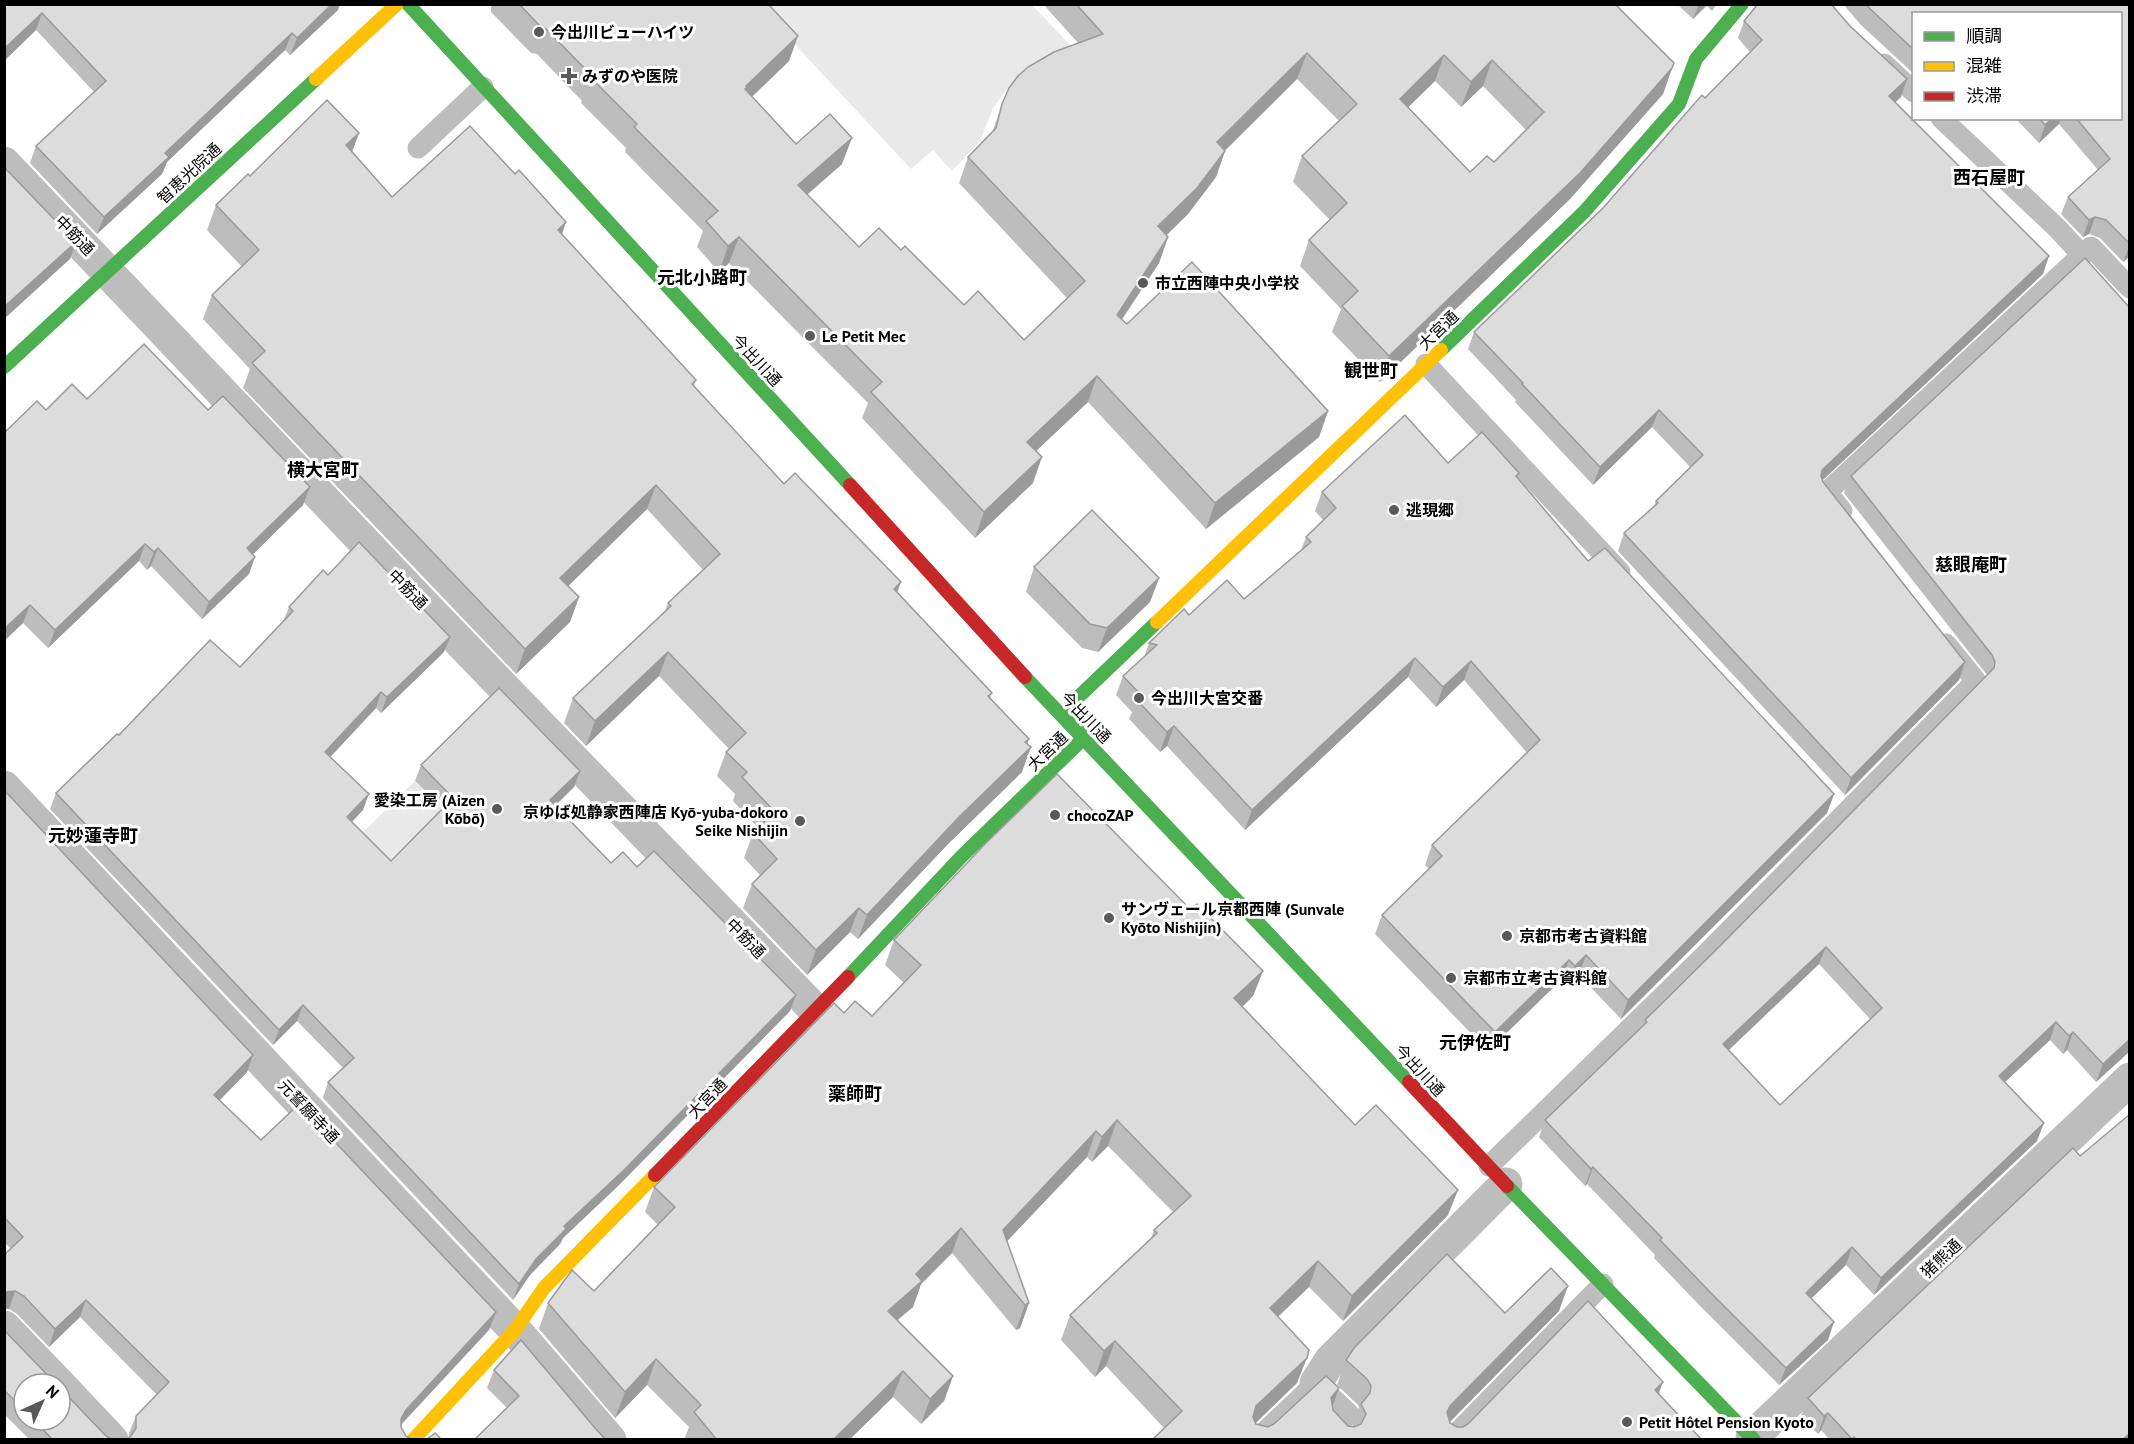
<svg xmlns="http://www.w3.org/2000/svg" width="2134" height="1444" font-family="'PT Sans','Noto Sans JP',sans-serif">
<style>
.green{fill:#e9e9e9}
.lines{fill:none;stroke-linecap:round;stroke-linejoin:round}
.lane{stroke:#bdbdbd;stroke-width:21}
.street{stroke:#bdbdbd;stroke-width:33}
.fast{stroke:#4caf50;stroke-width:14}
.slow{stroke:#ffc107;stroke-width:14}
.jam{stroke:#c62828;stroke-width:14}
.wall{fill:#bdbdbd;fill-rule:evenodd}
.shaded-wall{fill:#9a9a9a}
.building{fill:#dcdcdc;stroke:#9a9a9a;stroke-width:1.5;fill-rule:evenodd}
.poi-dot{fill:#595959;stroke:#fff;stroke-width:2}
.labels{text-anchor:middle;stroke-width:6;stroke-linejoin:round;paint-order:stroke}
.poi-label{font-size:16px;font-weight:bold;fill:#000;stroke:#fff;text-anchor:start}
.street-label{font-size:16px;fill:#000;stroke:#fff}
.neighbourhood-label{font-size:18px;font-weight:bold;fill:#000;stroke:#fff}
</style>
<rect width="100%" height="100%" fill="#fff"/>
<!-- green -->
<g class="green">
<path d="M758,5H1032L1076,51L1010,85L993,108L980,141L952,171L933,150L911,169Z"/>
<path d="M415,781L471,837L388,873L350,845Z"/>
</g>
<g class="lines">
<!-- lane -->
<g class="lane">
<path d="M1884,64L1914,92"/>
<path d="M1941,118L2058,229L2082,255L2091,247L2130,288"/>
<path d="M418,148L483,87"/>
<path d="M1426,364L1620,572"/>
<path d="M1842,511L1827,492L2082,255"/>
<path d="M1489,1166L1704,956L1976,681L1946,644"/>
<path d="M1256,1440L1316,1383L1349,1414L1334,1427L1344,1440"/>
<path d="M1450,1440L1603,1284"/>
</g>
<!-- street -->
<g class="street">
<path d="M4,163L428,609L816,1011"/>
<path d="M4,787L515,1330L610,1440"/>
<path d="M4,1327L59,1384"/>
<path d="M1316,1383L1330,1361L1506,1184"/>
<path d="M60,1385L112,1440"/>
<path d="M1752,1437L2130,1079"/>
</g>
<!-- fast -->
<g class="fast">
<path d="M408,4L850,485"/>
<path d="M1441,350L1584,212L1679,104L1696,59L1742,4"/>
<path d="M4,367L316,79"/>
<path d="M1025,677L1409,1082"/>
<path d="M848,977L962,856L1083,739L1071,704L1157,622"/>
<path d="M1507,1186L1754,1440"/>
</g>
<!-- slow -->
<g class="slow">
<path d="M316,79L397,4"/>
<path d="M1157,622L1441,350"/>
<path d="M413,1440L515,1330L544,1288L655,1175"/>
</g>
<!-- jam -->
<g class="jam">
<path d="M850,485L1025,677"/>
<path d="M1409,1082L1507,1186"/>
<path d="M655,1175L848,977"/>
</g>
</g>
<!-- wall -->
<g class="wall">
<path d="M4,4L338,10L290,55L285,50L167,162L162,174L97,234L30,163L36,146L94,92L36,30L4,61Z"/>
<path d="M491,4H768L789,61L752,97L796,144L842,164L807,195L859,247L901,250L964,305L1024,340L1067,298L959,183L968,157L992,133L1002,104L1078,43L1043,4H1615L1674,63L1663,94L1570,199L1380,382L1332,332L1341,309L1300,266L1309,240L1330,220L1293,182L1302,156L1339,121L1297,79L1225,151L1216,177L1188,214L1167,235L1168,237L1159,263L1122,320L1127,324L1328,411L1319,437L1206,529L1088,402L1036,451L1033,483L975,538L862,418L868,403L729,263L719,272L697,247L703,231L625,152L626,148L581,103L582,101L537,54L531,53L491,12ZM1435,81L1461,107L1483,86L1526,130L1494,162L1470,172L1408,107Z"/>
<path d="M1677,4H1717L1712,11L1707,6L1693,19Z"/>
<path d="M1843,4H2130V256L2123,262L2100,238L2089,234L2083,237L2061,214L2068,197L2098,170L2059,124L2039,143L2015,118H2121L1914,14V74L1861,25Z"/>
<path d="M1744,21L1901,97L1895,102L2043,274L1823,480L1965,662L1959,680L1845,795L1618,551L1624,533L1653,508L1656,501L1690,467L1652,427L1593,485L1515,402L1516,400L1468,349L1474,332L1603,208L1705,98L1750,52L1738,38Z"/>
<path d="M359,133L352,152L392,197L562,235L696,380L694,386L784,484L897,592L992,693L990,699L1027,743L1022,772L949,843L858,939L850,932L807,975L743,908L752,884L760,875L744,858L753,833L758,828L733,801L735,794L717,776L726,752L729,749L659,676L586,746L564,723L573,698L665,611L668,603L703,570L647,509L568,586L579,597L570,622L516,674L243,388L250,369L203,319L212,295L242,267L207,230L216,205L250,176Z"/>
<path d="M2130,308V1051L2096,1082L2067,1050L2063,1054L2050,1040L2005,1082L2037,1141L1874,1295L1846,1265L1811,1299L1828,1340L1779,1385L1704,1310L1654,1258L1655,1255L1587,1184L1585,1186L1539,1137L1545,1120L1643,1026L1645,1020L1719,947L1987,675L1844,493L1851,476ZM1819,964L1870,1019L1780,1105L1729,1050Z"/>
<path d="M87,399L208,410L303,505L253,554L249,574L202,619L151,566L147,570L139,561L48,648L23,623L4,641V433L46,410Z"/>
<path d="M1448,463L1519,473L1518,478L1588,561L1834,794L1827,813L1621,1019L1579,975L1568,985L1562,979L1488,1051L1375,934L1382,915L1429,869L1425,865L1432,845L1527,753L1464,680L1436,707L1408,677L1245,830L1167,746L1160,752L1129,719L1132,712L1116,695L1123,676L1144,657L1149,643L1189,615L1244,599L1301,550L1306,537L1323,520L1315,511L1322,492Z"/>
<path d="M1034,567L1159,578L1150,602L1098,652L1082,648L1026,592Z"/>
<path d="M328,575L444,652L381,713L376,708L330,757L363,810L352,822L391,861L443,808L415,781L421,765L580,771L574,787L555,805L611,863L637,867L796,995L790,1011L618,1186L563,1238L560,1244L530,1275L513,1300L323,1098L328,1082L343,1068L297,1021L273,1045L50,809L56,793L119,735L240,667L283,622L289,607Z"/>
<path d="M4,790L253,1055L247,1072L220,1100L261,1140L496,1312L489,1330L129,1437V1433L136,1416L157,1395L80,1317L49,1347L17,1314L9,1309H4V1255L11,1249L4,1242Z"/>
<path d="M1191,910L1263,971L1253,996L1242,1007L1355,1125L1448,1215L1343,1321L1309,1287L1278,1316L1297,1383L1256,1423V1424L1268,1427L1333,1406V1410L1348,1426L1352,1427L1359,1407L1358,1405L1337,1385L1346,1360L1505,1313L1559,1311L1450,1422V1423L1457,1427H1463L1659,1394L1702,1440L1164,1428L1106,1366L1095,1377L1061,1340L1070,1315L1151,1238L1154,1230L1173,1212L1108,1146L1092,1162L1087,1157L1007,1241L1029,1303L1020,1328L1016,1330L952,1253L921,1284L913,1307L897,1320L953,1376L944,1401L921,1424L893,1397L849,1440H687L685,1437L689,1427L647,1385L615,1418L539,1329L548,1303L594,1291L658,1225L645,1212L654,1187L844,1013L872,1016L904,983L885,965L894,940Z"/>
<path d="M2080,1156L2130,1440H1830L1821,1430L1818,1434L1801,1416L1808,1398Z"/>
<path d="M4,1330L24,1384V1420H60L105,1435L112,1440H30L4,1414Z"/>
<path d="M494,1370L595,1428L507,1408L487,1388Z"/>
</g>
<!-- shaded-wall -->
<g class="shaded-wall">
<path d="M332,4H340L338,10L290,55L297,38Z"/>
<path d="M1699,4H1707L1693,19Z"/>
<path d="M42,13L36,30L4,61V49Z"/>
<path d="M292,33L285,50L167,162L162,174L97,234L104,217L165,153Z"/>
<path d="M798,36L789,61L739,109L746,86Z"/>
<path d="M1307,53L1297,79L1207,168L1217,142Z"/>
<path d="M1444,55L1435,81L1390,125L1400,99Z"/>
<path d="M1492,60L1483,86L1461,107L1471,82Z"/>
<path d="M1672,68L1663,94L1570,199L1380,382L1389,356Z"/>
<path d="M1907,79L1901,97L1883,114L1889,96Z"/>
<path d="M2053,118H2061L2059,124L2039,143L2045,125Z"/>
<path d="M359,133L350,157L346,145Z"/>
<path d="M852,138L842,164L788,211L798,185Z"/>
<path d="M1225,151L1216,177L1188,214L1149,252L1158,226Z"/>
<path d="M2095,217L2089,234L2083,237L2089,220Z"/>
<path d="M566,222L558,247V230Z"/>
<path d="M739,237L729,263L719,272L728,246Z"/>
<path d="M1168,237L1159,263L1107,341L1117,315Z"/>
<path d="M76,242L70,259L4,319V307Z"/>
<path d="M2130,244V256L2123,262Z"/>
<path d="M2049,256L2043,274L1815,487L1822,470Z"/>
<path d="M1097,376L1088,402L1018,468L1027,442Z"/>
<path d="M1659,410L1652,427L1593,485L1600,467Z"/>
<path d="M1328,411L1319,437L1206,529L1215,503Z"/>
<path d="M1042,457L1033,483L975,538L984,512Z"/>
<path d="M656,485L647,509L551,603L560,578Z"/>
<path d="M310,487L303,505L241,566L247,548Z"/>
<path d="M145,544L139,561L48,648L55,630Z"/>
<path d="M158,548L151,566L147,570L154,552Z"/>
<path d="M255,557L249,574L202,619L209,602Z"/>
<path d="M1159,578L1150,602L1098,652L1107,628Z"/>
<path d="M901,582L892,607L894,589Z"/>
<path d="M579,597L570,622L516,674L525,649Z"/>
<path d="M30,605L23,623L4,641V629Z"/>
<path d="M450,637L444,652L381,713L387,697Z"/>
<path d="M668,652L659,676L586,746L595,721Z"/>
<path d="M1415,658L1408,677L1245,830L1252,810Z"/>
<path d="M1471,661L1464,680L1436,707L1443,687Z"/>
<path d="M1965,662L1959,680L1845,795L1851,778Z"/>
<path d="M381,692L376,708L320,768L325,752Z"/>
<path d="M1174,726L1167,746L1160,752L1167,732Z"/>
<path d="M1029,739L1023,755L1031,747L1022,772L949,843L858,939L867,915Z"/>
<path d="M580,771L574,787L545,816L550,800Z"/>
<path d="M369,794L363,810L341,833L347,817Z"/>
<path d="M1834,794L1827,813L1621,1019L1628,1000Z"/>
<path d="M859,908L850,932L807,975L816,950Z"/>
<path d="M1826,947L1819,964L1716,1062L1723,1044Z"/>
<path d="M1586,955L1579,975L1568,985L1575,966Z"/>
<path d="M1569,960L1562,979L1488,1051L1495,1032Z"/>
<path d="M1263,971L1253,996L1225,1024L1234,998Z"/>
<path d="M796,995L790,1011L618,1186L563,1238L560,1244L530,1275L513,1300L519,1284L536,1259L564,1226Z"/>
<path d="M303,1005L297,1021L273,1045L279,1030Z"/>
<path d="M2056,1022L2050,1040L1992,1094L1999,1076Z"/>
<path d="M2073,1032L2067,1050L2063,1054L2069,1036Z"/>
<path d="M2130,1039V1051L2096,1082L2103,1064Z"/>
<path d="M253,1055L247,1072L208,1112L214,1095Z"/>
<path d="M1117,1120L1108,1146L1092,1162L1102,1137Z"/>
<path d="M2044,1123L2037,1141L1874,1295L1881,1278Z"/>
<path d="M1096,1131L1087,1157L993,1256L1003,1230Z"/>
<path d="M1593,1167L1587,1184L1585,1186L1591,1169Z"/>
<path d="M1458,1190L1448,1215L1343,1321L1352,1296Z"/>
<path d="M961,1228L952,1253L921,1284L913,1307L879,1336L888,1311L916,1274Z"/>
<path d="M1852,1247L1846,1265L1799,1310L1806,1293Z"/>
<path d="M1318,1261L1309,1287L1261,1333L1270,1308Z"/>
<path d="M1568,1286L1559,1311L1441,1431L1447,1412L1450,1406Z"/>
<path d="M5,1291H15L9,1309H4V1292Z"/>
<path d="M86,1300L80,1317L49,1347L55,1329Z"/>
<path d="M1029,1303L1020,1328L1016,1330L1025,1305Z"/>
<path d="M496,1312L489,1330L399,1427L401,1419L406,1410Z"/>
<path d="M1834,1322L1828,1340L1779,1385L1786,1368Z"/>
<path d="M1115,1341L1106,1366L1095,1377L1104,1351Z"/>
<path d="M1307,1358L1297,1383L1247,1431L1256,1406Z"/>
<path d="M656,1359L647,1385L615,1418L625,1392Z"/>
<path d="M903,1371L893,1397L849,1440H833Z"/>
<path d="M953,1376L944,1401L921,1424L930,1399Z"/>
<path d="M1663,1382L1654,1407L1655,1390Z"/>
<path d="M1339,1388L1330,1414L1331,1398Z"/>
<path d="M1828,1413L1821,1430L1818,1434L1824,1416Z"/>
<path d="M2130,1433V1440H2122Z"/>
</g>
<!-- building -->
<g class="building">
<path d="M4,4H332L297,38L292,33L165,153L169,157L104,217L36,146L106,81L42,13L4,49Z"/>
<path d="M519,4H768L798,36L746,86L747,87L745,89L796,144L830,114L852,138L798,185L859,247L879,228L901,250L905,246L964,305L978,291L1024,340L1085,281L968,157L996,128L1002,104L1009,88L1018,76L1028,67L1054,52L1103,34L1076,4H1615L1674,63L1672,68L1580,173L1389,356L1342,306L1358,291L1309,240L1347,203L1302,156L1357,104L1307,53L1217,142L1225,151L1197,188L1158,226L1168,237L1117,315L1127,324L1192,262L1328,411L1215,503L1097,376L1027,442L1042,457L984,512L871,392L882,382L739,237L728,246L706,221L718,211L634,127L637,124L590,77L592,76L546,29L541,27ZM1444,55L1471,82L1492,60L1544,112L1494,162L1487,156L1470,172L1400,99Z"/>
<path d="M1758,4H1831L1850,26L1907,79L1889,96L2049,256L1822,470L1821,476L1823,482L1965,662L1851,778L1624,533L1658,503L1656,501L1703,455L1659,410L1600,467L1522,384L1523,383L1474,332L1603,208L1702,95L1705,98L1762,40L1744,21Z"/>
<path d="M1865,4H2130V244L2106,220L2095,217L2089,220L2068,197L2110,159L2076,118H2121V14H1914V50Z"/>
<path d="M327,100L359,133L346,145L392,197L470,126L515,174L519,170L566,222L558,230L696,380L692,384L784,484L795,473L901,582L894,589L992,693L988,696L1029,739L1025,742L1031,747L958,818L867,915L859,908L816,950L752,884L777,859L753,833L775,812L742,777L747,772L726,752L746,733L668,652L595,721L573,698L671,606L668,603L720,554L656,485L560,578L579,597L525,649L252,363L265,351L212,295L259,250L216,205L248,174L250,176Z"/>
<path d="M2039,118H2053L2045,125Z"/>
<path d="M4,167L76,242L4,307Z"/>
<path d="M2085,258L2130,308V1039L2103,1064L2073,1032L2069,1036L2056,1022L1999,1076L2044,1123L1881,1278L1852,1247L1806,1293L1834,1322L1786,1368L1710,1292L1660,1240L1662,1238L1593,1167L1591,1169L1545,1120L1647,1022L1645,1020L1719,947L1994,668L1995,662L1992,655L1851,476ZM1826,947L1882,1008L1780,1105L1723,1044Z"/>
<path d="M144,344L208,410L223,396L310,487L247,548L255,557L209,602L158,548L154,552L145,544L55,630L30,605L4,629V433L37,401L46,410L72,384L87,399Z"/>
<path d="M1405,415L1448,463L1482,432L1519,473L1516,476L1588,561L1605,548L1834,794L1628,1000L1586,955L1575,966L1569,960L1495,1032L1382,915L1442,856L1432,845L1540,740L1471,661L1443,687L1415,658L1252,810L1174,726L1167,732L1136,699L1141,695L1123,676L1157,645L1149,643L1184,609L1189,615L1227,580L1244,599L1311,542L1306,537L1336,508L1322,492Z"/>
<path d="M1092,510L1159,578L1107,628L1090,624L1034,567Z"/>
<path d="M359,542L450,637L387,697L381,692L325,752L369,794L347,817L391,861L453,798L421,765L499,688L580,771L550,800L611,863L623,852L637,867L654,851L796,995L624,1170L564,1226L566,1229L536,1259L519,1284L328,1082L354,1058L303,1005L279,1030L56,793L117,734L119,735L210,640L240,667L293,611L289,607L323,570L328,575Z"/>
<path d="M1057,774L1191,910L1197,904L1263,971L1234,998L1355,1125L1376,1105L1458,1190L1352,1296L1318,1261L1270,1308L1309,1350L1307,1358L1256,1406L1253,1417L1256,1424L1268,1427L1274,1424L1326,1376L1339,1388L1331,1398L1333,1410L1348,1426L1354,1427L1361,1424L1366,1414L1361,1404L1370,1393L1371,1386L1367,1379L1346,1360L1354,1348L1447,1254L1505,1313L1551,1268L1568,1286L1450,1406L1447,1412L1450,1423L1457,1427H1463L1468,1424L1588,1301L1663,1382L1655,1390L1702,1440H1152L1182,1411L1115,1341L1104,1351L1070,1315L1157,1233L1154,1230L1191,1196L1117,1120L1102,1137L1096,1131L1003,1230L1029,1303L1025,1305L961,1228L916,1274L922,1281L888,1311L953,1376L930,1399L903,1371L833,1440H717L694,1412L701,1405L656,1359L625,1392L548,1303L572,1270L594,1291L675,1207L654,1187L834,1003L844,1013L855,1001L872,1016L921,965L894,940L985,844Z"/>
<path d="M4,790L253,1055L214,1095L261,1140L299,1104L496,1312L406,1410L401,1419V1427L406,1436L413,1440H125L131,1436L136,1428V1416L169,1382L86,1300L55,1329L24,1296L15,1291L4,1292V1255L23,1237L4,1217Z"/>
<path d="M2130,1114V1433L2122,1440H1856L1854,1437L1852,1439L1828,1413L1824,1416L1808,1398L2073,1148L2080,1156Z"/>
<path d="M4,1330L56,1384H24V1410L4,1390Z"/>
<path d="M521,1340L595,1428L606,1440H474L519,1396L494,1370Z"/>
<path d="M60,1388L105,1435L112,1440H53L34,1420H60Z"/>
<path d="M435,1433L442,1440H426Z"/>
</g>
<!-- markers -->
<g class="poi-dot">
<circle cx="539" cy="32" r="6"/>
<path d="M566 67h6v6h6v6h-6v6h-6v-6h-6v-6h6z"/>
<circle cx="1143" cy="283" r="6"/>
<circle cx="810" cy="336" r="6"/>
<circle cx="1394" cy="510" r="6"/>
<circle cx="1139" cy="698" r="6"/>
<circle cx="497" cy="809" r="6"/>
<circle cx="1055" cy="815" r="6"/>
<circle cx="800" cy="821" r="6"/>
<circle cx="1109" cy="918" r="6"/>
<circle cx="1507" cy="936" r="6"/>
<circle cx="1451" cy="978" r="6"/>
<circle cx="1627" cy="1422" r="6"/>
</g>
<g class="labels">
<!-- poi labels -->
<g class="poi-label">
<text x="551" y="38">今出川ビューハイツ</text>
<text x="582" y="82">みずのや医院</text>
<text x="1155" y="289">市立西陣中央小学校</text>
<text x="822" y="342">Le Petit Mec</text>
<text x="1406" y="516">逃現郷</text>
<text x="1151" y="704">今出川大宮交番</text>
<text x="485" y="806" text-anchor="end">愛染工房 (Aizen<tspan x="485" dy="18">Kōbō)</tspan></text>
<text x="788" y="818" text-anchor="end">京ゆば処静家西陣店 Kyō-yuba-dokoro<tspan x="788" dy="18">Seike Nishijin</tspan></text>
<text x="1067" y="821">chocoZAP</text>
<text x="1121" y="915">サンヴェール京都西陣 (Sunvale<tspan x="1121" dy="18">Kyōto Nishijin)</tspan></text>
<text x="1519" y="942">京都市考古資料館</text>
<text x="1463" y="984">京都市立考古資料館</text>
<text x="1639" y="1428">Petit Hôtel Pension Kyoto</text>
</g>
<!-- street labels -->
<g class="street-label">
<text transform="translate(189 173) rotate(-43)" y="6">智恵光院通</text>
<text transform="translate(75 235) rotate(46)" y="6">中筋通</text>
<text transform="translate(1438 330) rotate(-44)" y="6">大宮通</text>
<text transform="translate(757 360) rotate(47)" y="6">今出川通</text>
<text transform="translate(408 589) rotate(46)" y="6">中筋通</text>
<text transform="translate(1086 717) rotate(46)" y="6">今出川通</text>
<text transform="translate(1047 751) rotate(-44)" y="6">大宮通</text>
<text transform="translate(746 938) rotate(46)" y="6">中筋通</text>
<text transform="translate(1420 1070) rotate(47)" y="6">今出川通</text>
<text transform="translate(707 1098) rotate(-46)" y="6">大宮通</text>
<text transform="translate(309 1111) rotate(47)" y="6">元誓願寺通</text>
<text transform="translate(1941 1258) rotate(-43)" y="6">猪熊通</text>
</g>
<!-- neighbourhood labels -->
<g class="neighbourhood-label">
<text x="1989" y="184">西石屋町</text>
<text x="702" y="284">元北小路町</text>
<text x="1371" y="377">観世町</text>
<text x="323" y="476">横大宮町</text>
<text x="1971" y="571">慈眼庵町</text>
<text x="93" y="842">元妙蓮寺町</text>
<text x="1475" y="1049">元伊佐町</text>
<text x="855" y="1100">薬師町</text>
</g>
</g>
<!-- border -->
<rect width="2134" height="1444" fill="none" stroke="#000000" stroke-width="12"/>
<!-- legend -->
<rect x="1912" y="12" width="210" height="108" fill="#ffffff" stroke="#999999" stroke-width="1.5"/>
<rect x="1924" y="32" width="30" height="9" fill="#4caf50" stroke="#999999" stroke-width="1.5"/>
<text x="1966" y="42" font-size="18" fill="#000000">順調</text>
<rect x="1924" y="62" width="30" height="9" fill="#ffc107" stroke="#999999" stroke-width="1.5"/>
<text x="1966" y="72" font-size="18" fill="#000000">混雑</text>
<rect x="1924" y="92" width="30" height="9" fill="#c62828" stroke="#999999" stroke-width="1.5"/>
<text x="1966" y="102" font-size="18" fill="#000000">渋滞</text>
<!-- north arrow -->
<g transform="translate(42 1402) rotate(45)"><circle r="28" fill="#ffffff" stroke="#999999" stroke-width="1.5"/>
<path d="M0-4.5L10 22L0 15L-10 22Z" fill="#595959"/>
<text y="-9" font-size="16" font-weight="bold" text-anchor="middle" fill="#000000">N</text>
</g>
</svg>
